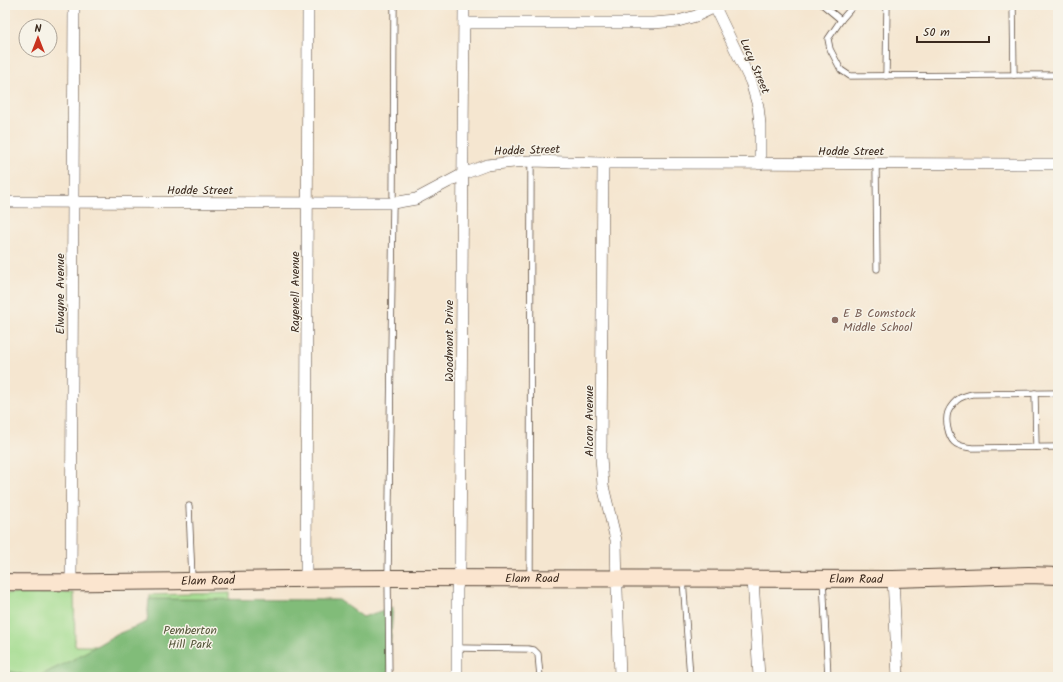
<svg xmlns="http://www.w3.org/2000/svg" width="1063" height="682" font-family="Kalam,sans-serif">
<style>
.green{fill:#a2dc8e;stroke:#6e8356}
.forest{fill:#81bc79;stroke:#5e734c}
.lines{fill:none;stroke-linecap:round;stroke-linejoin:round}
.lane-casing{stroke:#574639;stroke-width:7}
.street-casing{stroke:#574639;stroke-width:12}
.secondary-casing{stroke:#574639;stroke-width:18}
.lane{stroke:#fff;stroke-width:5.5}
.street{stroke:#fff;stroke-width:11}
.secondary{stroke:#fbe5cf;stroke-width:16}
.education-dot{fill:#8d6e63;stroke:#f7f3e8;stroke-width:1.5}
.labels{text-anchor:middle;stroke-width:3;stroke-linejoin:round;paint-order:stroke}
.street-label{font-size:12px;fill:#3b2a1e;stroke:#f7f3e8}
.education-label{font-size:12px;fill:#785e54;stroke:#f7f3e8;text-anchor:start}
.park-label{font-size:12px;fill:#55563a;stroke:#f7f3e8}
</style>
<rect width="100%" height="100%" fill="#f7f3e8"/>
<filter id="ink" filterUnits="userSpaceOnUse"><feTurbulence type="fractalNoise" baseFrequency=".025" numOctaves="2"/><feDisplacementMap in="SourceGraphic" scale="8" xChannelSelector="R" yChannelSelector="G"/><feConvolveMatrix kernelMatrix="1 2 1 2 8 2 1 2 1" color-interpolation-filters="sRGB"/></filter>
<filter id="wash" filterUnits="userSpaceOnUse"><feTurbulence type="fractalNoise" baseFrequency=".012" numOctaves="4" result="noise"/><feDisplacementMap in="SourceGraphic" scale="16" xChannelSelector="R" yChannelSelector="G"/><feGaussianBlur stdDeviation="0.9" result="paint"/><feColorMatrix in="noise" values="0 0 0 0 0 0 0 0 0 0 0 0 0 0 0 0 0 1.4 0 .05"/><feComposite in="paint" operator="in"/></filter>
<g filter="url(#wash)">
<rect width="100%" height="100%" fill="#f5e6d0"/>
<!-- green -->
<path class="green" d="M5,593H74L75,646H150V595L230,593L228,677H5Z"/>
<!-- forest -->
<g class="forest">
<path d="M149,599L339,600L363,617L393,607L388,677H37L72,660L115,635L147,622Z"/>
<path d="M5,670L33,677H5Z"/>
</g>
</g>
<g filter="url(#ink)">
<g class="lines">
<defs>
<g id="lane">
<path d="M823,5L841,20"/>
<path d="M854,5L841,20L828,39L830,49L841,70L850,76L1014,75"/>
<path d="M1013,5L1014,75H1058"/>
<path d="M886,76L887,5"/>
<path d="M876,164L877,269"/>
<path d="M1035,393L1036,447"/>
<path d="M1058,393L972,394C969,395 964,396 960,398C956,400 950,407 948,412C945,420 948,436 954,442C959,447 966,447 972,448L1058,447"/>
<path d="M189,506L192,579"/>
<path d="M530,576L531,161"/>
<path d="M683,579L690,677"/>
<path d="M823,579L828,677"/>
<path d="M457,648L528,649L534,650L538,654L540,677"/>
<path d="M389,677L388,578L393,203L394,5"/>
</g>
<g id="street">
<path d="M714,5L751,82L758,106L760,124V164"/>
<path d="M464,23H653L678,21L696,16L715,7"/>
<path d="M603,163L601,457L603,486L616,540L617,590L620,677"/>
<path d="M5,202L393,203L416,199L463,174L487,165L514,162L531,161L603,163L1058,164"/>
<path d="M306,578L308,5"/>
<path d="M753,579L759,677"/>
<path d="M893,579L898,677"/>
<path d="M71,583L74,5"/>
<path d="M457,677V589L460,568L464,5"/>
</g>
<g id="secondary">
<path id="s1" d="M5,582C133,584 260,578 388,578L893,579L1029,575L1058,576"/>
</g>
</defs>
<!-- lane casing -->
<use href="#lane" class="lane-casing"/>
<!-- street casing -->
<use href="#street" class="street-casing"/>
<!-- secondary casing -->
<use href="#secondary" class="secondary-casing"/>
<!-- lane -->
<use href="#lane" class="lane"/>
<!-- street -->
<use href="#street" class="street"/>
<!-- secondary -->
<use href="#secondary" class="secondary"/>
</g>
</g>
<!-- markers -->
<circle class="education-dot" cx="835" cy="320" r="4"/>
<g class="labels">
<!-- street labels -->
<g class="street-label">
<text transform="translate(755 66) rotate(67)" y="4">Lucy Street</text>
<text transform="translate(527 150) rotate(-2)" y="4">Hodde Street</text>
<text x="851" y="155">Hodde Street</text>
<text x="200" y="194">Hodde Street</text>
<text transform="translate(295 292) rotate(-90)" y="4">Rayenell Avenue</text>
<text transform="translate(60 294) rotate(-90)" y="4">Elwayne Avenue</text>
<text transform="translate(449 341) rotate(-90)" y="4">Woodmont Drive</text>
<text transform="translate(589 421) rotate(-90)" y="4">Alcorn Avenue</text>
<text dy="4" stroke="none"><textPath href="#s1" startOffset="527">Elam Road</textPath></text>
<text dy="4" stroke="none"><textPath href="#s1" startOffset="851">Elam Road</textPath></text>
<text dy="4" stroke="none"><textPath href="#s1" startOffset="203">Elam Road</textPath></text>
</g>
<!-- education labels -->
<g class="education-label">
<text x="843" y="317">E B Comstock<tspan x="843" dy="14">Middle School</tspan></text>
</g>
<!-- park labels -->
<g class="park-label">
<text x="190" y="634">Pemberton<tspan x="190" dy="14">Hill Park</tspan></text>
</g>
</g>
<!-- margin -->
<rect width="1063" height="682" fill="none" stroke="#f7f3e8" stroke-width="20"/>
<!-- north arrow -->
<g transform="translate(38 38)"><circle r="19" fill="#f7f3e8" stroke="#aca397"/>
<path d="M0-3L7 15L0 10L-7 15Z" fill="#c8321e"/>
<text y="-6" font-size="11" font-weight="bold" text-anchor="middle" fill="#3b2a1e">N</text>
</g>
<!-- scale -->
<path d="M917 36v6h72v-6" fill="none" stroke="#3b2a1e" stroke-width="2"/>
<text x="923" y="36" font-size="12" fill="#3b2a1e" stroke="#f7f3e8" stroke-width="3" paint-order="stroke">50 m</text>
</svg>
